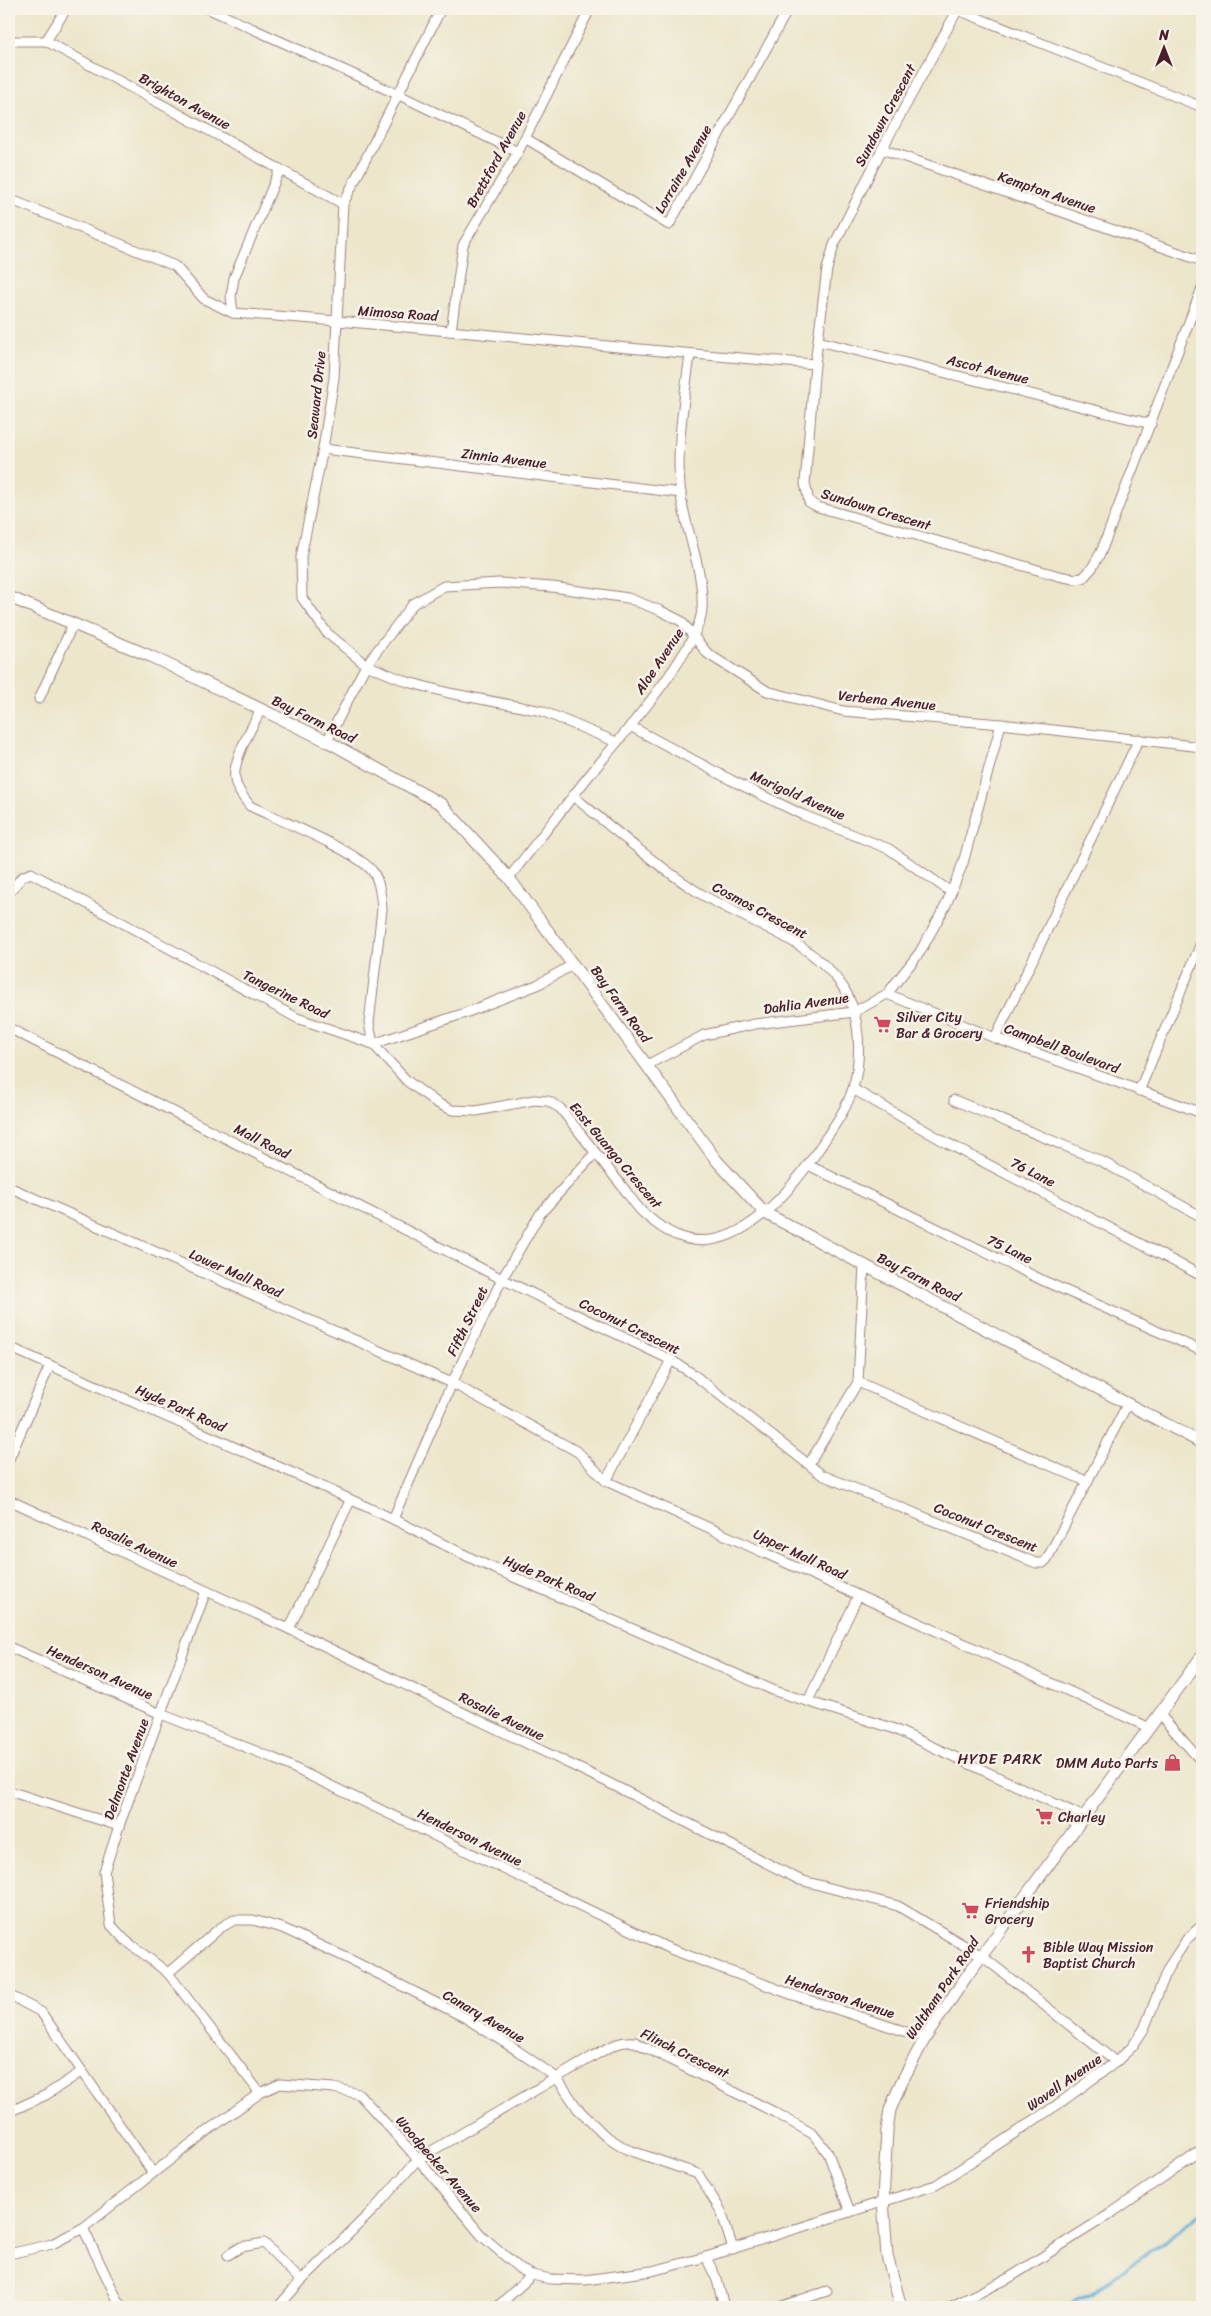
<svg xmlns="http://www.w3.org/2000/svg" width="1211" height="2316" font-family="Sriracha,sans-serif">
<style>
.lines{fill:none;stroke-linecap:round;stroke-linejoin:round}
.stream{stroke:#60add9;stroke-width:3}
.street-casing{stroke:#9b827b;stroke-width:11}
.secondary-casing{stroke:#9b827b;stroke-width:13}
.street{stroke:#fff;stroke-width:9}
.secondary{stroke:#fff;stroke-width:11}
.labels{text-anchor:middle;stroke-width:5;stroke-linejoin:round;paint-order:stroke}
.street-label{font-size:14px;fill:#4a1f2b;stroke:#f7f3e8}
.poi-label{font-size:14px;fill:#4a1f2b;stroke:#f7f3e8;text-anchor:start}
.neighbourhood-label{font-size:15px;letter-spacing:1px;fill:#4a1f2b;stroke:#f7f3e8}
</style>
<rect width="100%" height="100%" fill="#f7f3e8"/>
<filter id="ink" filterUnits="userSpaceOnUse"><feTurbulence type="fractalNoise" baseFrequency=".02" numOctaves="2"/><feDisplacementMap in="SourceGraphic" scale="10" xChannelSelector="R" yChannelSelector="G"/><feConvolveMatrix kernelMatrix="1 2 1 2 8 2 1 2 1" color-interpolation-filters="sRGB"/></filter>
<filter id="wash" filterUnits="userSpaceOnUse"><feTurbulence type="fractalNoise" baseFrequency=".0096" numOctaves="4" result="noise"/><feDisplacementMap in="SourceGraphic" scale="20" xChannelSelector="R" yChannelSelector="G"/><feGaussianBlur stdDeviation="1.12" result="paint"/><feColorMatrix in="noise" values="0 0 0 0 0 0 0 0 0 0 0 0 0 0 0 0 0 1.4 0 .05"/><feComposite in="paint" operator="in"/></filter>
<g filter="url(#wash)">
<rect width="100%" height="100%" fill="#ece6cb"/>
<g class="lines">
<!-- stream -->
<path class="stream" d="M1063,2307L1093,2292L1202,2214"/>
</g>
</g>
<g filter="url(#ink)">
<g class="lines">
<defs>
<g id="street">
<path d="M209,9L399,95L518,152"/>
<path d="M958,9L882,149L834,245L827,269L815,364L805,483L809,502L818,507L1059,576L1074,579L1083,578L1092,568L1101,552L1202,288"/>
<path d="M958,10L1202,107"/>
<path d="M9,41H46L343,204"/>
<path d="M46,41L66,9"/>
<path d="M525,138L669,225L788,9"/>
<path d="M882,149L1202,261"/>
<path d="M9,199L175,266L204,299L233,313C428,326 621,350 815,364"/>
<path d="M233,313L231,296L234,278L280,169"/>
<path d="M451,331L463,245L518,152L590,9"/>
<path d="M818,341L1151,424"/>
<path d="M323,449L681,493"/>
<path d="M39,699L73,624"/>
<path d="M261,709C253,726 232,760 235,779C236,789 244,798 250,806C275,818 359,852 373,872C380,882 381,897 382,909L369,1023L373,1044L407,1081L437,1103L452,1110L476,1111L534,1100L548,1101L560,1108C581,1134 601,1160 622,1186C630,1196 637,1209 647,1216C655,1223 666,1231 676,1235C737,1262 796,1185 824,1141C835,1125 848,1106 853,1088C862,1057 861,1015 843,987C808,935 743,922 693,889C651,861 612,828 573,796"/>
<path d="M630,726L731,780L803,815L889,849L951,892"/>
<path d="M327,741L366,665L327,633L302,598L301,557L323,449L334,378L343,204L441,9"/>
<path d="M616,742L542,711L449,693L408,682L366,665L413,604L444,586L500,583L552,587L628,598L661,611L681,621L708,654L767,691L843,711L1001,724L1202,747"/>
<path d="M509,878C535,844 562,810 588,777C616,743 700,649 702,609C704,573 688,537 682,502C674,456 684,401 690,355"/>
<path d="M9,893L22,877L31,873L297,1018L373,1044L465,1013L537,985L574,964"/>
<path d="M887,994L995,1038L1202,1113"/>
<path d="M9,1028L502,1279L671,1360L693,1374L822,1475L1036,1563H1043L1047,1559L1128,1403"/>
<path d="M995,1038L1139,739"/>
<path d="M647,1065L704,1035L755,1024L854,1012L887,994L920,952L946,905L963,863L1001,724"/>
<path d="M853,1089L947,1143L1202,1276"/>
<path d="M1139,1091L1202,941"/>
<path d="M954,1100L1101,1161L1202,1217"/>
<path d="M808,1165L1044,1281L1202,1351"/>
<path d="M9,1187L452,1383L578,1452L606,1481L1150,1728"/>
<path d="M9,1347L295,1474L393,1519L477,1561L775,1691L892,1728L1084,1817"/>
<path d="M858,1382L1088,1482"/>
<path d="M9,1459L50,1365"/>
<path d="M809,1464L858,1382L864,1266"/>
<path d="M606,1481L671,1360"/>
<path d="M9,1500L289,1629L605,1781L800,1880L898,1906L982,1956L1116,2062"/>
<path d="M393,1519L452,1383L502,1279L540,1214L595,1153"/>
<path d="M206,1591L119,1826L104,1872L111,1925L125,1940L168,1973L260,2093"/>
<path d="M289,1629L350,1501"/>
<path d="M9,1647L161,1714L273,1758L668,1948L793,1995L925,2038"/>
<path d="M808,1701L858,1596"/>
<path d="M1160,1715L1202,1762"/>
<path d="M9,1791L119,1826"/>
<path d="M168,1973L220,1928L234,1920H253L282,1928L347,1958L464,2017L518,2051L557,2078L578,2109L603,2134L626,2149L698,2174L721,2211L733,2249"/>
<path d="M9,1995L41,2012L153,2173"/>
<path d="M9,2112L46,2095L81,2072"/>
<path d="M83,2228L121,2307"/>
<path d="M9,2254L52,2244L83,2228L207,2131L260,2093L280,2084L334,2088L359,2094L418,2159L481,2235L520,2269L532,2275L550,2279L585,2280L652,2271L706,2257L936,2185L1057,2105L1116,2062L1132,2047L1144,2029L1168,1968L1187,1939L1202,1925"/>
<path d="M228,2255L241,2247L264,2243L301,2281"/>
<path d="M706,2257L717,2280L724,2307"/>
<path d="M278,2307L301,2281L376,2207L418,2159L597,2054C610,2047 620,2040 635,2042L774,2112L813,2134L828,2153L850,2212"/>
<path d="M497,2307L532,2275"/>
<path d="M779,2307L827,2291"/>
<path d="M950,2307L1009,2278L1110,2214L1202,2150"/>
</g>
<g id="secondary">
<path d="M9,597L150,656L327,741L441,804L509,878L717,1161L765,1213L1202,1443"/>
<path d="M901,2307L887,2256L883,2200L887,2130L890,2110L901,2083L925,2038L966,1977L1202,1656"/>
</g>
</defs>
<!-- street casing -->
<use href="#street" class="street-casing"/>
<!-- secondary casing -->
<use href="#secondary" class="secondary-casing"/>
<!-- street -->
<use href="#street" class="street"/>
<!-- secondary -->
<use href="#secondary" class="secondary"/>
</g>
</g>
<!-- icons -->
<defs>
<symbol id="supermarket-bare" viewBox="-9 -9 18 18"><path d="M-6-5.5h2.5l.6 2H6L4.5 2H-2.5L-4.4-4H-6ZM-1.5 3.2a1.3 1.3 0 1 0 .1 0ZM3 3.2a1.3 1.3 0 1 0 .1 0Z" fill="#d1495b" stroke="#f7f3e8" stroke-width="2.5" paint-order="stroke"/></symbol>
<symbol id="shop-bare" viewBox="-9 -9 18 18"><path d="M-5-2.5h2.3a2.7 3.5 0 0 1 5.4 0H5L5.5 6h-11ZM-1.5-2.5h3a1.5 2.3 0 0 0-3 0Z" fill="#d1495b" stroke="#f7f3e8" stroke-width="2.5" paint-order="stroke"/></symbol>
<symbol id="church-bare" viewBox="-9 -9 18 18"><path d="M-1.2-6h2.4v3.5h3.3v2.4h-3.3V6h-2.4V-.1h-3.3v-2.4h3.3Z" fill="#d1495b" stroke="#f7f3e8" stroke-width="2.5" paint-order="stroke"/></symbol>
</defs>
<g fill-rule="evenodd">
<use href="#supermarket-bare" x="870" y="1012" width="25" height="25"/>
<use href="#shop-bare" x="1160" y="1750" width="25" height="25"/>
<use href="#supermarket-bare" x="1032" y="1804" width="25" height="25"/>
<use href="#supermarket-bare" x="958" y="1898" width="25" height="25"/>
<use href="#church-bare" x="1016" y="1942" width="25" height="25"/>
</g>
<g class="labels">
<!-- street labels -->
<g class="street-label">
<text transform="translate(185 101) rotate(29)" y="5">Brighton Avenue</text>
<text transform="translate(885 115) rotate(-62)" y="5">Sundown Crescent</text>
<text transform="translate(496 159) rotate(-61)" y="5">Brettford Avenue</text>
<text transform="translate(683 169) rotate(-60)" y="5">Lorraine Avenue</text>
<text transform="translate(1047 192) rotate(19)" y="5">Kempton Avenue</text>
<text transform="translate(398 313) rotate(4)" y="5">Mimosa Road</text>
<text transform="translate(988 369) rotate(14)" y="5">Ascot Avenue</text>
<text transform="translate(316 395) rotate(-84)" y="5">Seaward Drive</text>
<text transform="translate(504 458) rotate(7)" y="5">Zinnia Avenue</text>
<text transform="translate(876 509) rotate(17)" y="5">Sundown Crescent</text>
<text transform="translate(659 661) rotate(-56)" y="5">Aloe Avenue</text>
<text transform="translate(887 700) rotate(6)" y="5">Verbena Avenue</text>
<text transform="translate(314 719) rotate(26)" y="5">Bay Farm Road</text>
<text transform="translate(798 795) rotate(24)" y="5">Marigold Avenue</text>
<text transform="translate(760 910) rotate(28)" y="5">Cosmos Crescent</text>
<text transform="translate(286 994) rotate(26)" y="5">Tangerine Road</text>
<text transform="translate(806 1003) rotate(-8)" y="5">Dahlia Avenue</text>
<text transform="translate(621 1004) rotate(54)" y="5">Bay Farm Road</text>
<text transform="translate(1062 1048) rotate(20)" y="5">Campbell Boulevard</text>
<text transform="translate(262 1141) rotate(27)" y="5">Mall Road</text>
<text transform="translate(616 1155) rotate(50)" y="5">East Guango Crescent</text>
<text transform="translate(1033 1172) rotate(27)" y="5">76 Lane</text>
<text transform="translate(1010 1249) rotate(26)" y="5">75 Lane</text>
<text transform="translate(236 1273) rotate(24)" y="5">Lower Mall Road</text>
<text transform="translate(919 1277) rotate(27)" y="5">Bay Farm Road</text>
<text transform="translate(467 1321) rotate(-64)" y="5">Fifth Street</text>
<text transform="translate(630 1326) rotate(26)" y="5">Coconut Crescent</text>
<text transform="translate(181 1408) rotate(24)" y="5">Hyde Park Road</text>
<text transform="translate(986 1527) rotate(22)" y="5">Coconut Crescent</text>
<text transform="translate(135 1544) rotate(25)" y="5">Rosalie Avenue</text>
<text transform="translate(800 1554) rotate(25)" y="5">Upper Mall Road</text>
<text transform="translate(549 1578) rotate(23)" y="5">Hyde Park Road</text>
<text transform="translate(100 1672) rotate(24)" y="5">Henderson Avenue</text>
<text transform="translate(502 1716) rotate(26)" y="5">Rosalie Avenue</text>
<text transform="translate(126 1769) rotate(-70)" y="5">Delmonte Avenue</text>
<text transform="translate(470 1837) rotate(26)" y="5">Henderson Avenue</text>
<text transform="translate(942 1988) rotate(-56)" y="5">Waltham Park Road</text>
<text transform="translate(840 1996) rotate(18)" y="5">Henderson Avenue</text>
<text transform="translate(484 2016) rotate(30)" y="5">Canary Avenue</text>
<text transform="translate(685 2053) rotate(26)" y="5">Flinch Crescent</text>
<text transform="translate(1064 2082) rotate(-35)" y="5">Wavell Avenue</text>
<text transform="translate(439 2164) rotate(49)" y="5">Woodpecker Avenue</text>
</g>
<!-- poi labels -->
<g class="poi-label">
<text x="896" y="1022">Silver City<tspan x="896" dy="16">Bar &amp; Grocery</tspan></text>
<text x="1158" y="1768" text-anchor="end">DMM Auto Parts</text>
<text x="1058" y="1822">Charley</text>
<text x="985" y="1908">Friendship<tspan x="985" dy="16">Grocery</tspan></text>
<text x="1043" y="1952">Bible Way Mission<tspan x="1043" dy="16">Baptist Church</tspan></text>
</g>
<!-- neighbourhood labels -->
<g class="neighbourhood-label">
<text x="1000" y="1764">HYDE PARK</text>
</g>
</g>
<!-- margin -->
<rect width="1211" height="2316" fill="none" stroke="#f7f3e8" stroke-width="30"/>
<!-- north arrow -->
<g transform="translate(1164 48)" stroke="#f7f3e8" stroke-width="4" paint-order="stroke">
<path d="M0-4L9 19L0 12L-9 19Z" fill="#4a1f2b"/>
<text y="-8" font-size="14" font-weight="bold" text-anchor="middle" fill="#4a1f2b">N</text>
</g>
</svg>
